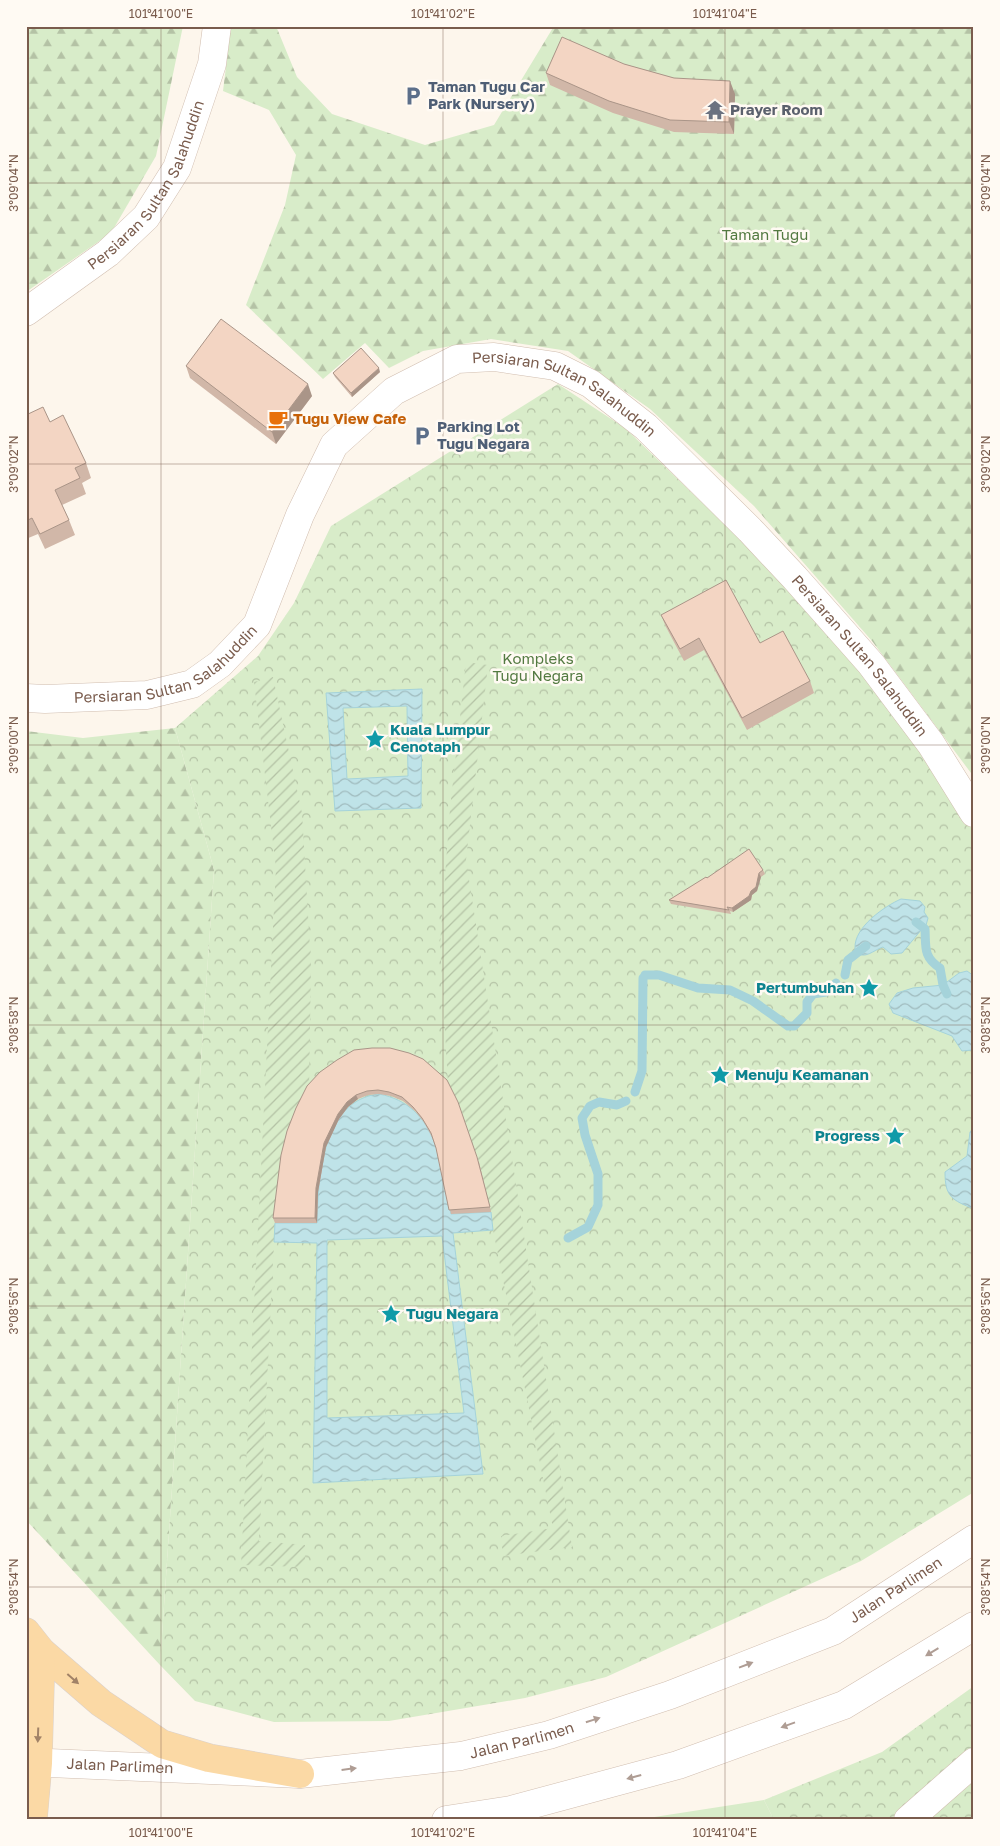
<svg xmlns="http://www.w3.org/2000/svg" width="1000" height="1846" font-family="'Golos Text',sans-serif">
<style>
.forest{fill:url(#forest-firs)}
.park{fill:url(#park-crowns)}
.garden{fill:url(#garden-furrows)}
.pitch{fill:#d8ecc9}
.water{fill:url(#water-waves);stroke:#a5d3da;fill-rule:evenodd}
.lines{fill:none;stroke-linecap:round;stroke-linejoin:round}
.stream{stroke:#a5d3da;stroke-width:9}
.minor-casing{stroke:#d1beb0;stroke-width:29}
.major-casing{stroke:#dad1cd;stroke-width:29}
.minor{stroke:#fff;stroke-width:28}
.major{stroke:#fbd9a5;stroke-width:28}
.wall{fill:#d1b7a8}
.shaded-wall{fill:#aa9588}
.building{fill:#f3d5c3;stroke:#aa9588}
.oneway{fill:#af9d94}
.oneway2{fill:#a18267}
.ticks{fill:none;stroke:#7a5c4d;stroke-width:1;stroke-opacity:0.45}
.labels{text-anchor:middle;stroke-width:5;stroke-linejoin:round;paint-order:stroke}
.service-label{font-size:15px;font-weight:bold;fill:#4e5e75;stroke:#fffaf3;text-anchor:start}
.worship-label{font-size:15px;font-weight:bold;fill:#5b616d;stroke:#fffaf3;text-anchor:start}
.street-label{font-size:15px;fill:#7a5c4d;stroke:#fffaf3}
.park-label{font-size:15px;fill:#537a41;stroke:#fffaf3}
.food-label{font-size:15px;font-weight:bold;fill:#c56008;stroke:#fffaf3;text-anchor:start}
.culture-label{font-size:15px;font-weight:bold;fill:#0d838f;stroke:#fffaf3;text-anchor:start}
.neatline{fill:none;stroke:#7a5c4d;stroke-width:2}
.ticks-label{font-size:12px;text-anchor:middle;fill:#7a5c4d}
</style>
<defs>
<pattern id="forest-firs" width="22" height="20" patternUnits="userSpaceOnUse" patternTransform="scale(1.25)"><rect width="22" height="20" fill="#d8ecc9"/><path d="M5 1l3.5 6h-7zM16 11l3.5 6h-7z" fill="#b4c2a5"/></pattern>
<pattern id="park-crowns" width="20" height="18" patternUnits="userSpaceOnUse" patternTransform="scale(1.25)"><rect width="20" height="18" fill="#d8ecc9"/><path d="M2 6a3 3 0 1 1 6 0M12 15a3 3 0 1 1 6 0" fill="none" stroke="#b4c2a5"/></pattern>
<pattern id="garden-furrows" width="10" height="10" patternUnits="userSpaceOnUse" patternTransform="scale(1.25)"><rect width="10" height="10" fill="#d8ecc9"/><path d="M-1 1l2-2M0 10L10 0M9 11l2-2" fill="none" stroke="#b4c2a5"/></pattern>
<pattern id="water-waves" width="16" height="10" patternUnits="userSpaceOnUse" patternTransform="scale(1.25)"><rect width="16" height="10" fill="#bfe3e8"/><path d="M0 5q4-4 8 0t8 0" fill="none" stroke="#a0bbbe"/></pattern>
</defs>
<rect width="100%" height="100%" fill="#fdf6ec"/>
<!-- forest -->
<g class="forest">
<path d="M26,26H183L156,156L111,233L26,292Z"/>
<path d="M231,26H276L297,77L332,114L425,145L494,125L554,26H974V777L872,641L754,506L650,409L568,351L491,339L423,351L389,368L365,343L323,379L246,305L285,205L296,155L269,110L223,91Z"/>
<path d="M175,728L214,870L160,1665L26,1520V731L83,738Z"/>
</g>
<!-- park -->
<g class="park">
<path d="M558,384L625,428L786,584L913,734L974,832V1492L861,1561L606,1677L525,1698L389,1721L274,1722L195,1701L160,1665L214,870L175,728L258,656L294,603L331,526Z"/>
<path d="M974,1686V1820H774L764,1800L882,1752Z"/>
</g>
<!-- garden -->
<g class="garden">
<path d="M466,662L488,665L466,860L572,1547L503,1556L501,1536L553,1528L493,1230L491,1212L479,1162L460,1106L448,1084L440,944L450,809Z"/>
<path d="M273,677L302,813L311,965L309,1090L275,1223L259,1541L305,1545V1567L241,1565L276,868L254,682Z"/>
</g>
<!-- pitch -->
<path class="pitch" d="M764,1800L774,1820H635Z"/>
<!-- water -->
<g class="water">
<path d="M422,689L421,808L335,811L326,693ZM407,706L408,776L347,779L343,708Z"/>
<path d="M901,899L920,901L925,907L924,912L928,918L925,929H922L902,953L891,954L883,947C876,949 869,956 862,955C857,955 855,951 855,948C854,927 885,906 901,899Z"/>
<path d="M967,971L974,976V1046L972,1050L962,1051L952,1036L893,1013L889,1004L897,993L913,988L943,985L959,973Z"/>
<path d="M379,1094C438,1105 441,1166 451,1214L491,1212L493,1230L453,1233L483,1474L313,1483L317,1243L274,1242L275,1223H317C318,1178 322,1100 379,1094ZM442,1236L464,1413L327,1418V1240Z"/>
<path d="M974,1127V1209C952,1200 945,1197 945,1172L967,1156L970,1132Z"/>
</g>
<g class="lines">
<!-- stream -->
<g class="stream">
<path d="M916,922L925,929C926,947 923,957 940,968L943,985L947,994"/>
<path d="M645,975H659L698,988L730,990L753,1001L788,1026H794L807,1013V1002L813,994L826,992L836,983"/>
<path d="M845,975L848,960L866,946"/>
<path d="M635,1092L642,1071L643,978"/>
<path d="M568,1238L588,1227L598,1205V1174L585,1135L582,1118L590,1106L599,1102L617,1105L626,1101"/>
</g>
<defs>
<g id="minor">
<path id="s1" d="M26,312L108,253L146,217L177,168L212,64L217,26"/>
<path id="s2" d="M26,698L45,699L147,695L192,684L220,664L257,625L300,515L334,445L394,391L457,359L494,357L555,366L591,384L646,427L750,530L795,578L871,664L931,744L974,813"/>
<path id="s3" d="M26,1762L300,1774L461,1756L549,1735L670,1695L833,1631L974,1539"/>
<path d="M446,1820L511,1810L678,1765L844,1705L974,1626"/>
<path d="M908,1820L974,1762"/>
</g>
<g id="major">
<path d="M26,1632L41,1651L101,1703L162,1744L209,1758L300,1774"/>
<path d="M33,1820L38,1763L41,1651"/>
</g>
</defs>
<!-- minor casing -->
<use href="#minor" class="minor-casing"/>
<!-- major casing -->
<use href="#major" class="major-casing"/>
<!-- minor -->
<use href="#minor" class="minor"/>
<!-- major -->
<use href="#major" class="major"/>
</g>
<!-- wall -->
<g class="wall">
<path d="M797,26H807L805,30Z"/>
<path d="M624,64L674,78L735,94L734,134L674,132L613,113L550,85L546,73Z"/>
<path d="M186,366L312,396L276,444L190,378Z"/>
<path d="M380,372L352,397L335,377L333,373Z"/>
<path d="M26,415L50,422L86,463L91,478L82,483L86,494L62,505L69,520L75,535L45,549L38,534L26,539Z"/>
<path d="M661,615L760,643L810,681L814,693L747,730L704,650L684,661L666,627Z"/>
<path d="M763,870L765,874L761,877L757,891L752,895L751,900L733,912L730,911L731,914L671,904L669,900L707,878Z"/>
<path d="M354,1050L479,1162L491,1212L451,1214L436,1148L432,1137L424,1122L415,1111L403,1101L391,1096L379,1094L368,1095L358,1099L348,1107L339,1119L326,1147L318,1192L317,1223H275L273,1218Z"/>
</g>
<!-- shaded-wall -->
<g class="shaded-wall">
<path d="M730,81L735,94L734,134L729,122Z"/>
<path d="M379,368L380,372L352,397L351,393Z"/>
<path d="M308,384L312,396L276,444L272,432Z"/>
<path d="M759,873L761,877L757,891L752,895L751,900L733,912L732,908L751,891Z"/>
<path d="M356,1095L358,1099L348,1107L339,1119L326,1147L318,1192L317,1223L315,1218L316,1188L324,1143L338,1114L347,1102Z"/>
</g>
<!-- building -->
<g class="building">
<path d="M562,37L624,64L674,78L730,81L729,122L670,120L609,101L546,73Z"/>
<path d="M221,319L308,384L272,432L186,366Z"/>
<path d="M361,348L379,368L351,393L333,373Z"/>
<path d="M43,407L50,422L63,415L86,463L75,468L80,478L55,490L69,520L40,534L32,518L26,521V415Z"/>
<path d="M726,580L760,643L783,631L810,681L742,718L699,638L680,649L661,615Z"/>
<path d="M749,849L763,870L759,873L756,887L751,891L749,896L732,908L727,907L729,910L669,900L706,877L707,878Z"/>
<path d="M372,1048H390L409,1053L423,1059L447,1080L458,1102L477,1157L490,1207L449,1210L436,1148L431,1133L422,1118L413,1107L402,1097L389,1092L378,1090L367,1091L356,1095L347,1102L338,1114L324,1143L316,1188L315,1218H273L281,1155L287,1131L296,1108L307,1086L320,1072L337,1060L354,1050Z"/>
</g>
<!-- one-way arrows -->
<defs><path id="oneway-solid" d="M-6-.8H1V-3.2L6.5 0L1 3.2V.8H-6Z" transform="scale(1.25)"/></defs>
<g class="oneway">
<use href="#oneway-solid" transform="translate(932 1652) rotate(149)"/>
<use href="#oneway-solid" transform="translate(746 1665) rotate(-21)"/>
<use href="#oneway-solid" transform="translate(593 1720) rotate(-18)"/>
<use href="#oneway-solid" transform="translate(788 1725) rotate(160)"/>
<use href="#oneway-solid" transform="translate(349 1769) rotate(-7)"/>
<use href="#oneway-solid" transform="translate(634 1777) rotate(165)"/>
</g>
<g class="oneway2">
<use href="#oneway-solid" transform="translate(73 1679) rotate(41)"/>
<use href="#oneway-solid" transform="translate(38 1735) rotate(92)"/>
</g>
<!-- ticks -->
<path class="ticks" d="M161,26V1820M443,26V1820M725,26V1820M26,183H974M26,464H974M26,745H974M26,1025H974M26,1306H974M26,1587H974"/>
<!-- icons -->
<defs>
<symbol id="parking-bare" viewBox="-9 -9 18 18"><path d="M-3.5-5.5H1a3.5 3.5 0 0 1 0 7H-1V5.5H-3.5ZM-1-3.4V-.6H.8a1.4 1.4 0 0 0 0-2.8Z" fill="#5c6f8a" stroke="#fffaf3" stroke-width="2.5" paint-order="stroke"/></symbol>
<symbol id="temple-bare" viewBox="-9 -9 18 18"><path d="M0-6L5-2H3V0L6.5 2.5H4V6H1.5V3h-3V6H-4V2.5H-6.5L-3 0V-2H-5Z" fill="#6b7280" stroke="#fffaf3" stroke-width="2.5" paint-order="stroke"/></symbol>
<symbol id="cafe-bare" viewBox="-9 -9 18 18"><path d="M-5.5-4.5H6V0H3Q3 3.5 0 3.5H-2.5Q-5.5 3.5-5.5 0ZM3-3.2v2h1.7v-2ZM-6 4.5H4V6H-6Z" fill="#e8710a" stroke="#fffaf3" stroke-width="2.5" paint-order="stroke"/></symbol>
<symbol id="sight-bare" viewBox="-9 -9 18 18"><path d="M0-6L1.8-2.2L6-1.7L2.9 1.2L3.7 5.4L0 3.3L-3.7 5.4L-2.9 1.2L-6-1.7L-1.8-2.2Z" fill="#0f9aa8" stroke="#fffaf3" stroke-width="2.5" paint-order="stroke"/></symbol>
</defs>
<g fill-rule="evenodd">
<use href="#parking-bare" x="399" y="82" width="28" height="28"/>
<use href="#temple-bare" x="701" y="96" width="28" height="28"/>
<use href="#cafe-bare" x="264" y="405" width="28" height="28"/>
<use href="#parking-bare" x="408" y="422" width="28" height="28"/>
<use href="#sight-bare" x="361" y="725" width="28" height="28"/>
<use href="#sight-bare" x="855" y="974" width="28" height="28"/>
<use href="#sight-bare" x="706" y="1061" width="28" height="28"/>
<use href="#sight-bare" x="881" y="1122" width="28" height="28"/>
<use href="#sight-bare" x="377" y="1300" width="28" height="28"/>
</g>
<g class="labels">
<!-- service labels -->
<g class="service-label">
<text x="428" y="92">Taman Tugu Car<tspan x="428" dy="17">Park (Nursery)</tspan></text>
<text x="437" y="432">Parking Lot<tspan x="437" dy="17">Tugu Negara</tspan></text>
</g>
<!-- worship labels -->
<g class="worship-label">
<text x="730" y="115">Prayer Room</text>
</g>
<!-- street labels -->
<g class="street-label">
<text dy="5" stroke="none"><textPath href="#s1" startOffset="180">Persiaran Sultan Salahuddin</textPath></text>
<text dy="5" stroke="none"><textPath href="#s2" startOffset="720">Persiaran Sultan Salahuddin</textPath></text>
<text dy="5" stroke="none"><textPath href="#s2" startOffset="1125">Persiaran Sultan Salahuddin</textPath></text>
<text dy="5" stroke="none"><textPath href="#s2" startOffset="150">Persiaran Sultan Salahuddin</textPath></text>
<text dy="5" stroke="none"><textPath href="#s3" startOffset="904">Jalan Parlimen</textPath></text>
<text dy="5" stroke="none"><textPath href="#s3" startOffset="499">Jalan Parlimen</textPath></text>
<text dy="5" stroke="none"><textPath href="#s3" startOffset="94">Jalan Parlimen</textPath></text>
</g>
<!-- park labels -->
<g class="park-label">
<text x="765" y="240">Taman Tugu</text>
<text x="538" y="664">Kompleks<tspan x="538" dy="17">Tugu Negara</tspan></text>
</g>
<!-- food labels -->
<g class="food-label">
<text x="293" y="424">Tugu View Cafe</text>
</g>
<!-- culture labels -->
<g class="culture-label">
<text x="390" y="735">Kuala Lumpur<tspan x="390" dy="17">Cenotaph</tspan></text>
<text x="854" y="993" text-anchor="end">Pertumbuhan</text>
<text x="735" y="1080">Menuju Keamanan</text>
<text x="880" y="1141" text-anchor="end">Progress</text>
<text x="406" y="1319">Tugu Negara</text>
</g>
</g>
<!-- border -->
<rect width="1000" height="1846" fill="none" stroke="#fffaf3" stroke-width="55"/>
<rect x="28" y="28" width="944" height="1790" class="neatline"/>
<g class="ticks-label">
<text x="161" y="18">101°41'00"E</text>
<text x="443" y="18">101°41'02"E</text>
<text x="725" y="18">101°41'04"E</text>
<text transform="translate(14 183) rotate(-90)" y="4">3°09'04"N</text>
<text transform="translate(986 183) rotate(-90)" y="4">3°09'04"N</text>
<text transform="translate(14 464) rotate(-90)" y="4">3°09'02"N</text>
<text transform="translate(986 464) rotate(-90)" y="4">3°09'02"N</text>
<text transform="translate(14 745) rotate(-90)" y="4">3°09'00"N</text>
<text transform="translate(986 745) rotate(-90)" y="4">3°09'00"N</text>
<text transform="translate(14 1025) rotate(-90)" y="4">3°08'58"N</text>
<text transform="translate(986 1025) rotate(-90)" y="4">3°08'58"N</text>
<text transform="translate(14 1306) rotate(-90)" y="4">3°08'56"N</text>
<text transform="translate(986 1306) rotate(-90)" y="4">3°08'56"N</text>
<text transform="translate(14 1587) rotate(-90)" y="4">3°08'54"N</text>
<text transform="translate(986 1587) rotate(-90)" y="4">3°08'54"N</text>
<text x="161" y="1837">101°41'00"E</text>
<text x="443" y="1837">101°41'02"E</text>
<text x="725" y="1837">101°41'04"E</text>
</g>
</svg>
